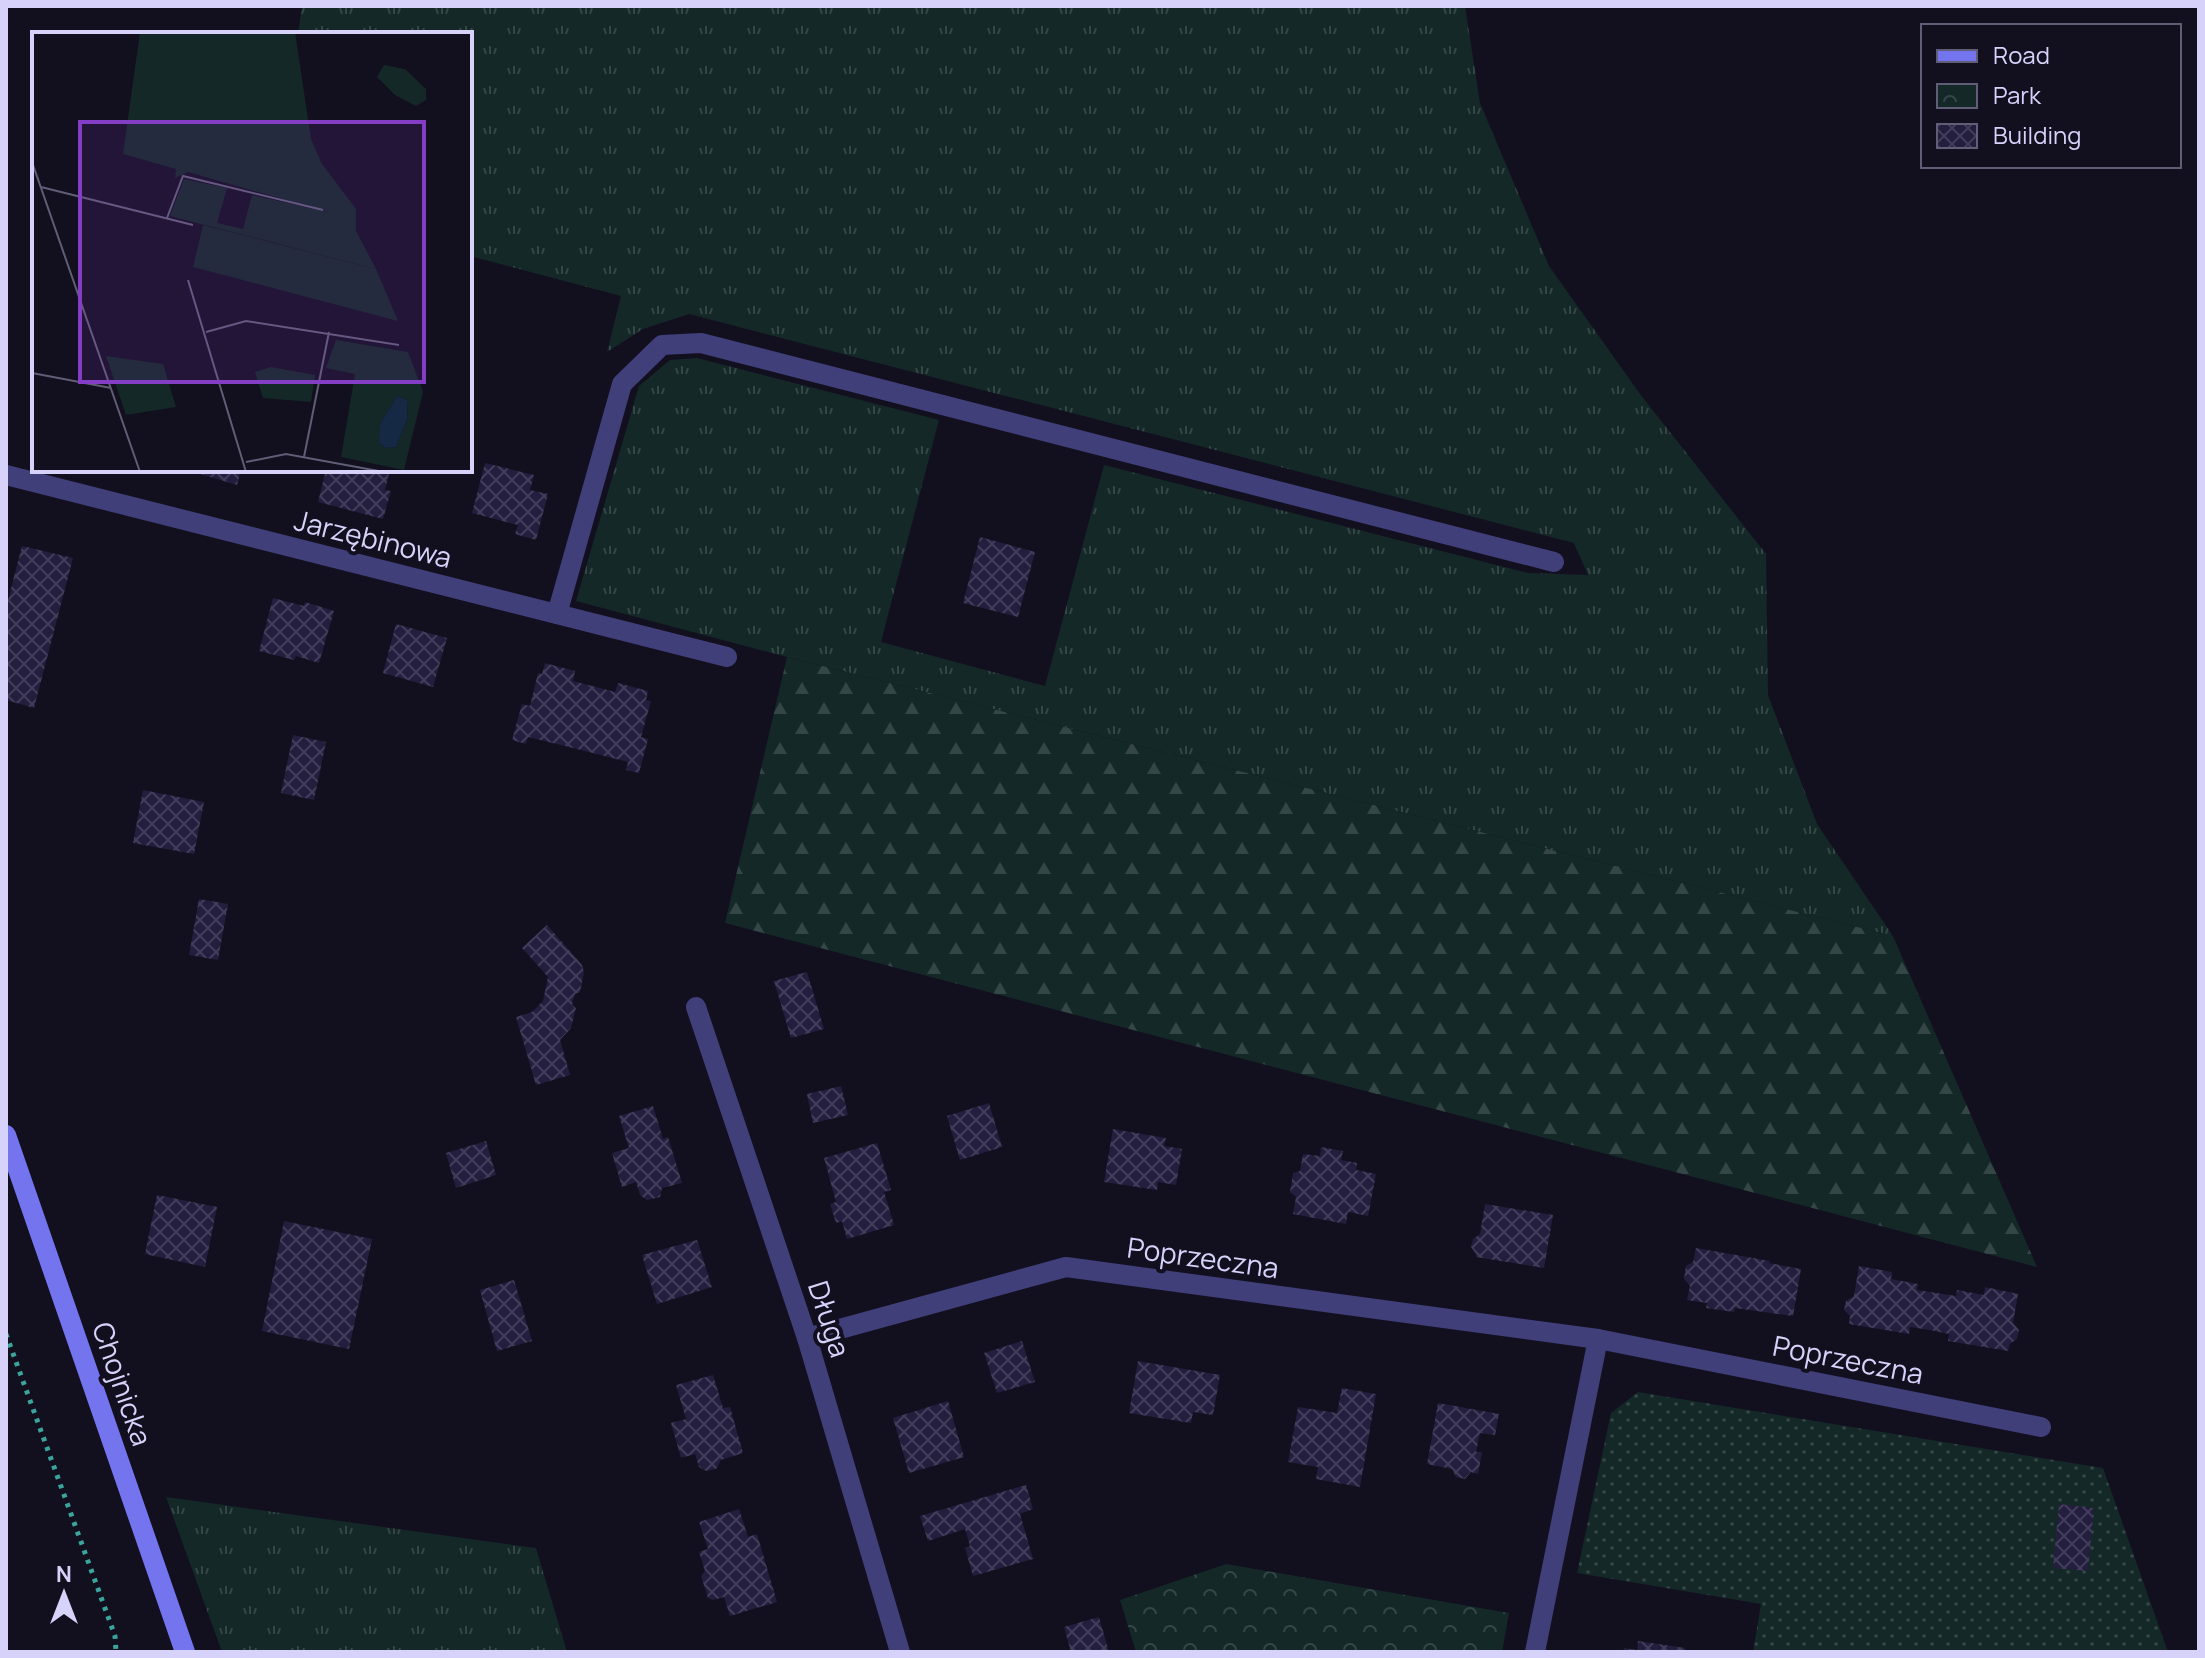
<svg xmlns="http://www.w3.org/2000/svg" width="2205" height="1658" font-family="Manrope,sans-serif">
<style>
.grass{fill:url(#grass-tufts)}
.forest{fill:url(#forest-firs)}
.park{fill:url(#park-crowns)}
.garden{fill:url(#garden-dots)}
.building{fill:url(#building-cross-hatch)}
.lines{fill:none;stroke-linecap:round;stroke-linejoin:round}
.path{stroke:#3ba59d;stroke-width:5;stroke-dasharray:4 6;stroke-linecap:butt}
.street{stroke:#403f79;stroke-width:20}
.secondary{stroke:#7574ef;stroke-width:20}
.labels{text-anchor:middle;stroke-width:8;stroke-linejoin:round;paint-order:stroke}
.street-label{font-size:28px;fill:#d6d2fa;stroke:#120f1f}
.inset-road{fill:none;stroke:#605d77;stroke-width:2}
.view{fill:#843dc5;fill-opacity:0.15;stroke:#843dc5;stroke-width:4}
.inset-edge{fill:none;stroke:#d6d2fa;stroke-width:4}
</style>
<defs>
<pattern id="grass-tufts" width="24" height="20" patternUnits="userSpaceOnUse" patternTransform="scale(2)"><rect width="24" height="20" fill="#132827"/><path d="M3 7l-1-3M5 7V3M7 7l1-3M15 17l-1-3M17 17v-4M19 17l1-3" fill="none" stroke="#354647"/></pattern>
<pattern id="forest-firs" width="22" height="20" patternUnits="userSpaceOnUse" patternTransform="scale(2)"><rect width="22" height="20" fill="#132827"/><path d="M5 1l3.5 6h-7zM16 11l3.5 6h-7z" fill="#354647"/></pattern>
<pattern id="park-crowns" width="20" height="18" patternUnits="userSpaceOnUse" patternTransform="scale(2)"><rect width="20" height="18" fill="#132827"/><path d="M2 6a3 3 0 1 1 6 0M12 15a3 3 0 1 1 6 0" fill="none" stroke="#354647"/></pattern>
<pattern id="garden-dots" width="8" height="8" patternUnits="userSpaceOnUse" patternTransform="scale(2)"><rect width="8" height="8" fill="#132827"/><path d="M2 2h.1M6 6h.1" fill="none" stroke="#354647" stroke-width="1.8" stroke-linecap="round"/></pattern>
<pattern id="building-cross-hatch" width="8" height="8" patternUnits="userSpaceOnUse" patternTransform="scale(2)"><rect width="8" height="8" fill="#231d3e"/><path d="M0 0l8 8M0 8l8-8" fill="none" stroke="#423d5b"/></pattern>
</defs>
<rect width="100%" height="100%" fill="#120f1f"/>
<!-- grass -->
<g class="grass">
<path d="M302,6H1465L1480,103L1549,266L1640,394L1766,554L1768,695L1817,824L1893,936L787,657L576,601L639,386L670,360L697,358L939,420L881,642L1045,686L1104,465L1528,573L1588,575L1574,543L689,314L643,329L607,352L621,296L470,256V34H298Z"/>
<path d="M166,1497L536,1548L567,1652H222Z"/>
</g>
<!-- forest -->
<path class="forest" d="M787,657L1893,936L2037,1267L725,923Z"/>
<!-- park -->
<path class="park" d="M1226,1564L1509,1613L1502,1652H1136L1120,1600Z"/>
<!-- garden -->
<path class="garden" d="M1638,1392L2103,1468L2168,1652H1753L1761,1604L1577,1573L1611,1413Z"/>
<!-- building -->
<g class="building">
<path d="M485,463L534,475L530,490L548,494L536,540L515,534L518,525L472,513Z"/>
<path d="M187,470H241L237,485Z"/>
<path d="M326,470H390L385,490L391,491L383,519L318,502Z"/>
<path d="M980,537L1035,552L1018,617L963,603Z"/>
<path d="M22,546L73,558L34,708L6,700V608Z"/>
<path d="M273,598L304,606L305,602L334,611L319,663L296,656L294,660L259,651Z"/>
<path d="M396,624L447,638L433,687L383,673Z"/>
<path d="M545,663L575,671L573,681L615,692L618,683L648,691L646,700L651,701L641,737L648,739L639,773L626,770L628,762L573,748L528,737L526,744L512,740L522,704L530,706L538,673L542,674Z"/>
<path d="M293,735L326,742L314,800L281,793Z"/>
<path d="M143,790L204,802L194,854L133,843Z"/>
<path d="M199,899L228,904L218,960L189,955Z"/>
<path d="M547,925L582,965L584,972L580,992L575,994L572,1005L576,1008L571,1028L560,1040L570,1075L536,1085L516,1017L532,1012L543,1001L548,977L522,948Z"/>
<path d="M807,972L824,1029L791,1038L774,981Z"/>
<path d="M841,1086L848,1115L813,1123L807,1094Z"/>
<path d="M989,1103L1002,1147L960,1160L947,1116Z"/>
<path d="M653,1106L663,1139L668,1137L682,1183L662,1188L660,1197L647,1200L640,1195L636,1182L622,1187L612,1153L629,1148L619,1116Z"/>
<path d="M1113,1129L1166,1138L1164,1146L1182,1149L1176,1185L1158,1182L1157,1190L1104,1182Z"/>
<path d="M486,1141L496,1175L456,1188L446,1153Z"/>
<path d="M877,1143L891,1190L884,1192L894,1225L847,1239L842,1221L836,1223L830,1204L836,1202L824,1158Z"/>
<path d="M1321,1147L1343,1151L1341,1160L1357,1163L1356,1170L1376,1174L1368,1216L1348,1212L1346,1224L1293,1214L1296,1197L1290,1192L1293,1173L1300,1171L1303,1154L1320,1156Z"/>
<path d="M157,1195L217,1207L205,1267L145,1254Z"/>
<path d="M1485,1204L1553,1215L1544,1268L1476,1257V1254L1471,1247L1473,1239L1480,1234Z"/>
<path d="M284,1221L372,1239L349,1349L262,1331Z"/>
<path d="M697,1240L712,1287L657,1304L642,1255Z"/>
<path d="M1696,1248L1770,1261L1769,1263L1801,1269L1793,1316L1735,1308L1734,1312L1706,1308L1707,1303L1687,1300L1690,1286L1684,1279L1686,1266L1693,1262Z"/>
<path d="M1859,1266L1892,1272L1891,1279L1918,1284L1917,1290L1956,1296L1957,1290L1984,1295L1985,1287L2018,1294L2013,1323L2019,1330L2017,1339L2010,1344L2008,1351L1948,1341L1949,1334L1930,1330L1910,1327L1909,1334L1849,1324L1850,1316L1844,1310L1846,1301L1854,1296Z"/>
<path d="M514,1280L532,1341L497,1351L480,1290Z"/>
<path d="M1022,1341L1035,1382L997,1393L984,1353Z"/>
<path d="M1138,1361L1220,1375L1213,1415L1193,1412L1191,1423L1129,1413Z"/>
<path d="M713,1375L723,1408L730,1407L743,1453L721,1460L716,1469L706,1471L699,1467L695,1454L681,1458L671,1423L686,1419L676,1385Z"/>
<path d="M1342,1388L1376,1394L1360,1487L1316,1479L1318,1467L1288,1462L1298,1407L1337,1413Z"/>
<path d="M948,1401L964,1457L909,1473L893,1418Z"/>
<path d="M1438,1403L1499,1414L1495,1435L1480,1433L1476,1452H1482L1478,1474L1471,1472L1465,1479L1456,1477L1452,1469L1427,1464Z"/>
<path d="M1026,1485L1033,1509L1020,1514L1033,1559L973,1576L965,1548L970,1546L965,1529L928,1541L920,1516Z"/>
<path d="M2059,1504L2094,1508L2088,1571L2053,1568Z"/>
<path d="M739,1509L748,1537L757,1534L777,1602L730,1616L724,1597L713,1600L708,1598L701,1576L705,1571L699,1552L708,1549L699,1522Z"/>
<path d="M1099,1617L1109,1652H1071L1064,1627Z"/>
<path d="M1638,1641L1685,1648V1652H1623L1624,1648L1637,1650Z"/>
</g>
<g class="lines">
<!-- path -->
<path class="path" d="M6,1334L115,1636L116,1652"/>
<!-- street -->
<g class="street">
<path d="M6,475L727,657"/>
<path d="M557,614L622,384L662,345L701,343L1554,562"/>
<path d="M696,1007L807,1338L900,1652"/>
<path d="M807,1338L1066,1267L1598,1339L2041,1427"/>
<path d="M1535,1652L1598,1339"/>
</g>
<!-- secondary -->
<path class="secondary" d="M6,1135L185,1652"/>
</g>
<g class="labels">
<!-- street labels -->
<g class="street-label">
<text transform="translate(373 539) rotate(14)" y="10">Jarzębinowa</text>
<text transform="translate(1203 1258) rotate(8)" y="10">Poprzeczna</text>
<text transform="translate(829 1319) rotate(72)" y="10">Długa</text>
<text transform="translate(1848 1360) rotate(11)" y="10">Poprzeczna</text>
<text transform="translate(122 1384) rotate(71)" y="10">Chojnicka</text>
</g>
</g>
<!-- overview -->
<g transform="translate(32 32)">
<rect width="440" height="440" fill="#120f1f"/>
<path d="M108,0H263L279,107L290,132L324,177V199L344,237L138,184L152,147L195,156L185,191L211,197L220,163L296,180L156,140L143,146L144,137L91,122ZM74,324L131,332L144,375L94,383Z" fill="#132827"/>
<path d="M171,193L344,237L366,289L161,235Z" fill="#132827"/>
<path d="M352,33L373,37L394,57V68L384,74L363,63L345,45Z" fill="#132827"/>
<path d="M239,335L283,343L279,370L231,366L223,340Z" fill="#132827"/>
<path d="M304,308L376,320L391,360L372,438L309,425L323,342L294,336ZM365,364L376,368L375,388L364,415L353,416L348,412V392Z" fill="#132827" fill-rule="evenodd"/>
<path d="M365,364L376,368L375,388L364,415L353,416L347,411L348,392Z" fill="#152844"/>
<path class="inset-road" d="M0,130L108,440M9,155L161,193M135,186L151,144L291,178M156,248L214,440M174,300L214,289L367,313M0,341L79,356M272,425L297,300M214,430L254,422L352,440"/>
<path class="view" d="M48,90H392V350H48Z"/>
<rect width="440" height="440" class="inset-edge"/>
</g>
<!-- border -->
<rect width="2205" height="1658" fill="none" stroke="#d6d2fa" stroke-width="16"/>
<!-- legend -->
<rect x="1921" y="24" width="260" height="144" fill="#120f1f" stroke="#605d77" stroke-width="2"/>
<rect x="1937" y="50" width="40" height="12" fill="#7574ef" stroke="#605d77" stroke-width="2"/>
<text x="1993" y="64" font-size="24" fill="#d6d2fa">Road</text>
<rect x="1937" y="84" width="40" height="24" fill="url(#park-crowns)" stroke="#605d77" stroke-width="2"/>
<text x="1993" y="104" font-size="24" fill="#d6d2fa">Park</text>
<rect x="1937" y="124" width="40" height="24" fill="url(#building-cross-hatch)" stroke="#605d77" stroke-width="2"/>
<text x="1993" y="144" font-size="24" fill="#d6d2fa">Building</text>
<!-- north arrow -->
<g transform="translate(64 1594)" stroke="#120f1f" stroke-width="6" paint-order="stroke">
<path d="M0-6L14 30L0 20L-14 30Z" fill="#d6d2fa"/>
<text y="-12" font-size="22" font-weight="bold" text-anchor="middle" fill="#d6d2fa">N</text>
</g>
</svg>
